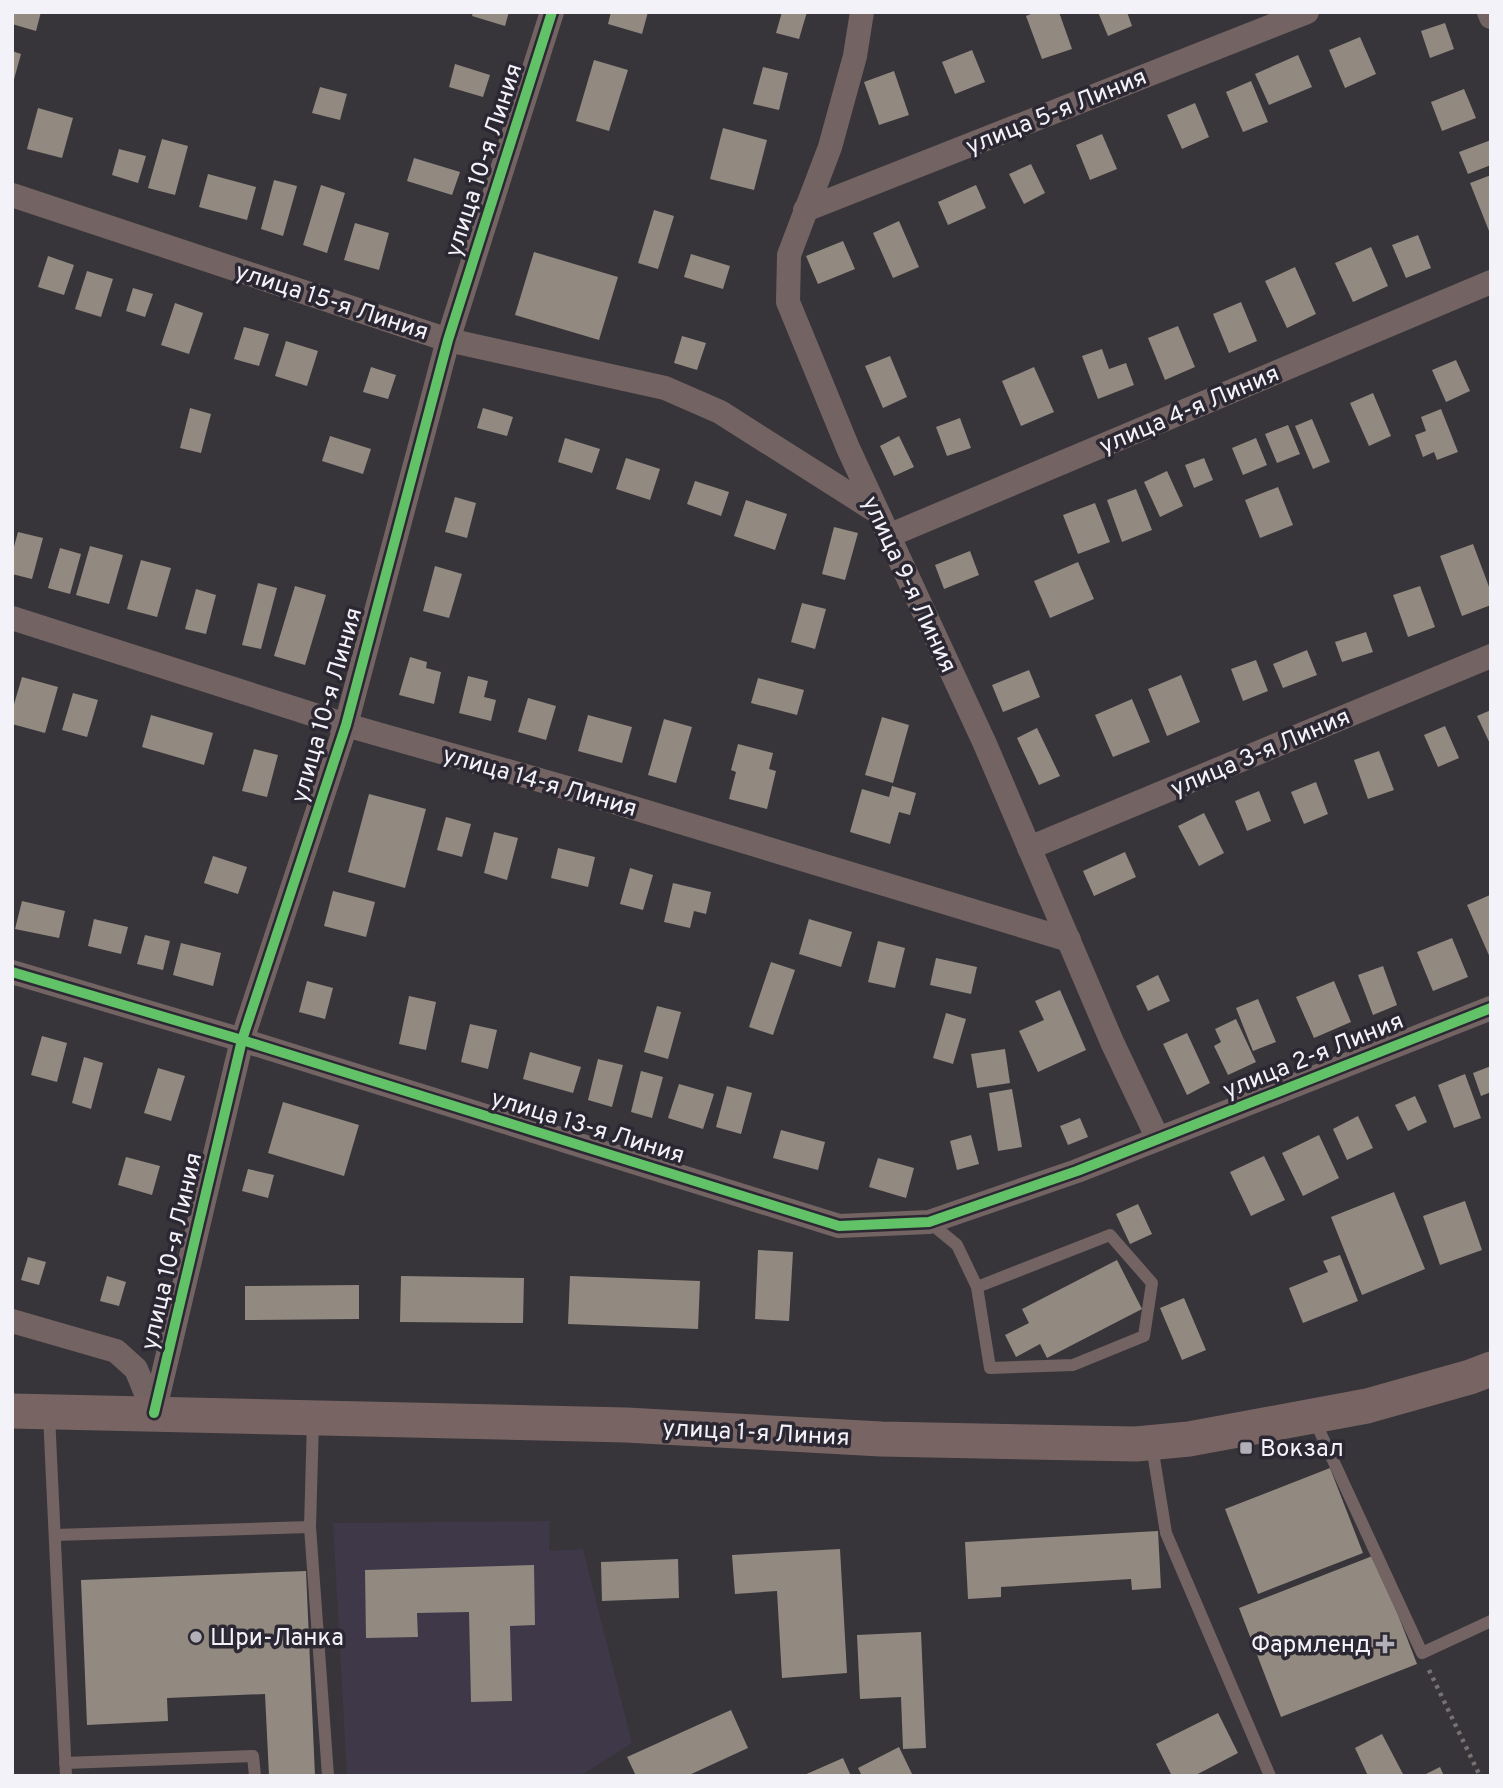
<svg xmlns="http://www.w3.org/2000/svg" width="1503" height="1788" font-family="Overpass,sans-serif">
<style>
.built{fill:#3e3848}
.building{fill:#928980}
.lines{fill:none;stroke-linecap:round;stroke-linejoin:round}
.path{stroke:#797070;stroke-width:4.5;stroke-dasharray:3.5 5;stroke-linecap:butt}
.lane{stroke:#736463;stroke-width:12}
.street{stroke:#736463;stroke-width:24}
.secondary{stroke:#786563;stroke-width:35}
.cycleway-casing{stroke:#2c2833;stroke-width:15}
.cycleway{stroke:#61c268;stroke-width:10}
.poi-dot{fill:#b2b0b6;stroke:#2c2833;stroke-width:2.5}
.labels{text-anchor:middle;stroke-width:7;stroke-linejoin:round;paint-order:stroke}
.street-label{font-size:24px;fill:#f4f2f9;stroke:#2c2833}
.poi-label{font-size:24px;fill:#f4f2f9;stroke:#2c2833;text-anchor:start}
</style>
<rect width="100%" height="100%" fill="#37353a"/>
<!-- built -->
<path class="built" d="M550,1521L549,1551L583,1549L632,1743L580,1776H347L333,1523Z"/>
<!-- building -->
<g class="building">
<path d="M12,12H41L36,31L12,24Z"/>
<path d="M473,12H509L505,26L472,16Z"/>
<path d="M611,12H648L642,34L608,24Z"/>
<path d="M782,12H807L799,39L776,33Z"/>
<path d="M1036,12H1059L1072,49L1042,59L1026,16Z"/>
<path d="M1098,12H1127L1132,26L1108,36Z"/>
<path d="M1445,23L1454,49L1430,58L1421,31Z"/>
<path d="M1360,37L1376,74L1345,88L1329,50Z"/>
<path d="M972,50L985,82L955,94L942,62Z"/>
<path d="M12,51L21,54L13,83H12Z"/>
<path d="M1298,55L1312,87L1269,105L1255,74Z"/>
<path d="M594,60L628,70L609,131L576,121Z"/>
<path d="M455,64L490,75L483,97L449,87Z"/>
<path d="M763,67L788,73L779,110L753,104Z"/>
<path d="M894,71L909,115L879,125L864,82Z"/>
<path d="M1251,81L1268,122L1243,132L1226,92Z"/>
<path d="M320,87L347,94L340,120L312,113Z"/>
<path d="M1464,89L1476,118L1442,131L1431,102Z"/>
<path d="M1195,103L1209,137L1182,149L1167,115Z"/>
<path d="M38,108L73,118L62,158L27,149Z"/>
<path d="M723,128L767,140L754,190L710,179Z"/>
<path d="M1102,134L1117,169L1090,180L1076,145Z"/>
<path d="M162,139L188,146L175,195L148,188Z"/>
<path d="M1491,140V165L1468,174L1459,152Z"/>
<path d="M119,149L146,156L138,183L112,175Z"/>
<path d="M414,158L460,172L452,195L407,181Z"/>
<path d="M1031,164L1045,193L1024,204L1009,174Z"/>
<path d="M208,174L256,187L247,220L199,207Z"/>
<path d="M1491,175V236L1470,183Z"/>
<path d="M274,180L297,186L283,236L261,229Z"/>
<path d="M321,185L345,193L327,253L303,245Z"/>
<path d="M976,185L986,208L948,225L938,202Z"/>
<path d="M654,210L674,216L658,269L638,263Z"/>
<path d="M899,221L919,267L893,278L873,233Z"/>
<path d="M355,223L389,233L379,270L344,260Z"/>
<path d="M1418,235L1431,268L1406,278L1392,245Z"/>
<path d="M843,241L855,269L818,284L806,256Z"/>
<path d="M1371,247L1388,286L1353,302L1335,263Z"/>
<path d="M534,252L618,277L599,340L515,315Z"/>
<path d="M691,254L730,266L723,289L684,277Z"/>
<path d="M48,256L74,265L64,295L38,287Z"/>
<path d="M1295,267L1316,314L1287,328L1265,281Z"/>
<path d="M87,271L113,279L101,317L75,309Z"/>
<path d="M133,288L153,294L145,317L126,311Z"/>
<path d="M1241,302L1257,341L1229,353L1213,314Z"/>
<path d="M175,303L203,313L189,354L161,345Z"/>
<path d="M1178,326L1195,367L1165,380L1148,338Z"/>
<path d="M244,327L269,334L259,366L234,359Z"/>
<path d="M682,336L706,343L697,370L674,363Z"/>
<path d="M286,341L318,351L307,386L275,376Z"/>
<path d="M1102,349L1109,369L1126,363L1134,385L1098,399L1082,356Z"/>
<path d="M890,356L907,397L883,408L865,366Z"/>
<path d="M1456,360L1470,391L1446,402L1432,370Z"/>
<path d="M371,367L396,375L388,399L363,392Z"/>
<path d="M1034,367L1054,412L1021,426L1002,381Z"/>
<path d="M1373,393L1391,436L1369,446L1350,403Z"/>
<path d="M190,408L211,414L201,453L180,448Z"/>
<path d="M483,408L513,417L507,436L477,428Z"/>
<path d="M1441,409L1458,452L1437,460L1434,452L1423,457L1415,435L1426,431L1421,417Z"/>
<path d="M960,418L971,448L947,456L936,427Z"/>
<path d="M1312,419L1330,462L1313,469L1295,426Z"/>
<path d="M1288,425L1300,454L1277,463L1265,434Z"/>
<path d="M330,436L371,449L363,474L322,461Z"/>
<path d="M899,436L914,467L894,476L880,446Z"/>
<path d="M565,438L600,449L592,473L558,462Z"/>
<path d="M1256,438L1267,465L1243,475L1232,448Z"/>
<path d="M626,458L660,469L650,500L616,489Z"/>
<path d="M1204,458L1213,480L1194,488L1185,465Z"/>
<path d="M1167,471L1183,506L1160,517L1144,482Z"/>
<path d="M695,481L729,492L721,516L687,504Z"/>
<path d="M1278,487L1293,525L1260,538L1245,500Z"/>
<path d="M1136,489L1152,530L1122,542L1107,500Z"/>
<path d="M455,497L476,503L467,538L445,532Z"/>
<path d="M746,500L787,514L775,550L734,536Z"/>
<path d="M1095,503L1110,542L1078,554L1063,515Z"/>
<path d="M834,527L858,533L845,580L822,574Z"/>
<path d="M18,532L43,538L32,579L12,574V554Z"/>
<path d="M1473,544L1491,592V605L1462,616L1440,556Z"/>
<path d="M90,546L123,555L109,604L76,595Z"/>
<path d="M60,548L81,554L70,594L48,588Z"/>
<path d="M970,551L979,575L944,589L935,565Z"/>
<path d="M141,560L171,568L157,617L127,609Z"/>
<path d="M1078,562L1094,599L1050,618L1034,581Z"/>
<path d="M435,566L462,574L449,618L423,611Z"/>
<path d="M258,583L277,588L261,649L242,645Z"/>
<path d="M295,586L326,595L305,665L274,656Z"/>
<path d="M1420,586L1435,627L1408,637L1393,595Z"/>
<path d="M196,589L216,595L206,634L185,629Z"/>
<path d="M802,603L826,609L815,649L791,642Z"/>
<path d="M1366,632L1373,652L1342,662L1335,642Z"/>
<path d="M1307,650L1317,675L1283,688L1273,664Z"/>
<path d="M410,657L427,662L426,668L441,672L434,704L399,695Z"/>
<path d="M1256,660L1268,691L1243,701L1231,669Z"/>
<path d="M1029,670L1040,697L1003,712L992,685Z"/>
<path d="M1181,675L1200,722L1167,736L1148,689Z"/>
<path d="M468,676L488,681L484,697L496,700L491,721L459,713Z"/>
<path d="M22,677L58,687L45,733L12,724V711Z"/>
<path d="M758,678L804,690L797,715L751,703Z"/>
<path d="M73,693L98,700L87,737L62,730Z"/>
<path d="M528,698L556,706L546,740L518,732Z"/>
<path d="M1132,699L1150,742L1113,757L1095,715Z"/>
<path d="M1491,710V746L1477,716Z"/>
<path d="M151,715L213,733L204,765L142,747Z"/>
<path d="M588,715L632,727L622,763L578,751Z"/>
<path d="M882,717L909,725L893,783L865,775Z"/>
<path d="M664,719L692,727L676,783L648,775Z"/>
<path d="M1445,726L1459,758L1438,767L1424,735Z"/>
<path d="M1037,728L1060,776L1039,785L1017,738Z"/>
<path d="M738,744L773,753L769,769L776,771L767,809L729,799L736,772L731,770Z"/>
<path d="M254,749L278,755L267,797L242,791Z"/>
<path d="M1379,751L1394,790L1368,799L1354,760Z"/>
<path d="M1316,782L1328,814L1304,824L1291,792Z"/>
<path d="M892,786L916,793L910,815L899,812L890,844L850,832L862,789L889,797Z"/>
<path d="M1259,791L1271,821L1247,831L1235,801Z"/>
<path d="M369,794L426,809L405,888L348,872Z"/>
<path d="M1204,813L1224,853L1199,866L1178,826Z"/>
<path d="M446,817L471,824L462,857L437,850Z"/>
<path d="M494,832L518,838L507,880L484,873Z"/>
<path d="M558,848L595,857L588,887L551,878Z"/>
<path d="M1125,852L1136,877L1094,896L1083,871Z"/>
<path d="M213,856L247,867L238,894L204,883Z"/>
<path d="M630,868L653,875L643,910L620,904Z"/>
<path d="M673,883L711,892L706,914L694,911L690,928L664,922Z"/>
<path d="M333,891L375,902L366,937L324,926Z"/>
<path d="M1490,895L1491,897V960L1467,905Z"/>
<path d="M22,901L65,911L59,938L15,929Z"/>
<path d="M94,919L128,927L121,954L88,946Z"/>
<path d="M809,919L852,932L841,967L799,954Z"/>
<path d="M145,935L170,941L163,970L137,964Z"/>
<path d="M1452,938L1468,977L1433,991L1417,952Z"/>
<path d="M878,941L905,948L895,988L868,982Z"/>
<path d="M181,943L221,953L213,986L173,975Z"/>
<path d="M936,958L977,967L971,994L930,985Z"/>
<path d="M771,962L795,970L773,1035L749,1027Z"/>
<path d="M1383,966L1397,1005L1373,1015L1358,975Z"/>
<path d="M1158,975L1170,1001L1148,1011L1136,986Z"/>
<path d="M307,981L333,988L325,1019L299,1012Z"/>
<path d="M1334,981L1351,1022L1314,1038L1296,997Z"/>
<path d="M1060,990L1086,1050L1038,1072L1019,1031L1044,1020L1035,1001Z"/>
<path d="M409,996L436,1002L426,1050L399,1044Z"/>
<path d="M1258,999L1276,1042L1253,1051L1236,1008Z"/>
<path d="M657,1006L681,1012L668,1059L644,1052Z"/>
<path d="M946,1013L966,1019L953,1064L933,1058Z"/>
<path d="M1236,1019L1256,1062L1228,1075L1214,1046L1221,1042L1215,1029Z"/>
<path d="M470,1024L497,1030L488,1069L461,1062Z"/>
<path d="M1187,1033L1210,1083L1187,1095L1163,1044Z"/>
<path d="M42,1036L67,1043L57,1082L31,1075Z"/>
<path d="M1005,1049L1010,1083L977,1088L971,1054Z"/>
<path d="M530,1052L581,1067L573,1093L523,1079Z"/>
<path d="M84,1057L103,1063L91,1109L72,1103Z"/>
<path d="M598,1059L623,1065L612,1107L588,1100Z"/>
<path d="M1491,1066V1092L1481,1096L1473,1073Z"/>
<path d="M158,1068L185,1076L171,1121L144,1113Z"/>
<path d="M641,1071L663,1077L652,1118L631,1112Z"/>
<path d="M1465,1074L1481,1118L1454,1128L1438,1085Z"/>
<path d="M679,1084L714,1094L703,1129L668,1118Z"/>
<path d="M727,1086L752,1093L741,1134L716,1127Z"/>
<path d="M1012,1089L1022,1147L998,1151L989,1093Z"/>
<path d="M1415,1096L1427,1122L1408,1131L1395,1105Z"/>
<path d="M283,1102L359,1125L344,1176L268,1153Z"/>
<path d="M1358,1116L1373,1148L1347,1160L1333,1129Z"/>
<path d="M1080,1118L1088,1137L1068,1145L1060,1126Z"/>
<path d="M781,1130L825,1142L818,1170L773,1158Z"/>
<path d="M971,1135L979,1164L957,1170L950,1141Z"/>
<path d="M1319,1135L1339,1178L1303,1196L1282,1153Z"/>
<path d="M1264,1156L1285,1200L1251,1216L1230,1172Z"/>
<path d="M126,1157L160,1166L152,1195L118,1185Z"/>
<path d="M878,1158L914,1168L906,1198L869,1187Z"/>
<path d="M248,1169L274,1175L268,1198L242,1191Z"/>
<path d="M1394,1192L1425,1269L1362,1295L1331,1217Z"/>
<path d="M1465,1201L1482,1250L1440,1265L1423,1216Z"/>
<path d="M1138,1204L1152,1234L1130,1244L1116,1214Z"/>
<path d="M758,1250L793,1252L789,1321L755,1319Z"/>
<path d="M1340,1255L1358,1301L1303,1323L1289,1288L1328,1272L1323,1261Z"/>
<path d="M28,1257L46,1262L39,1285L21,1280Z"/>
<path d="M1117,1260L1142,1309L1047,1358L1040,1344L1016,1357L1005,1335L1029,1323L1022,1309Z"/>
<path d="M107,1276L126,1282L119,1306L100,1301Z"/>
<path d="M401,1276L524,1278L523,1323L400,1322Z"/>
<path d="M570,1276L700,1281L698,1329L568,1324Z"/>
<path d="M359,1285V1319L245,1320V1286Z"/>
<path d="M1184,1298L1206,1350L1182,1360L1160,1308Z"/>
<path d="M1330,1468L1363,1553L1258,1594L1225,1509Z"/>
<path d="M1158,1531L1161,1588L1132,1590L1131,1579L1001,1587V1597L968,1599L965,1542Z"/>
<path d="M840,1549L847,1673L782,1678L777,1591L735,1594L732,1555Z"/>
<path d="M1375,1555L1417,1664L1281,1717L1239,1608Z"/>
<path d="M678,1559L679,1598L602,1601L601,1562Z"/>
<path d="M534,1565L535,1625L510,1626L512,1701L471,1702L469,1612L417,1613L418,1637L366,1638L365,1570Z"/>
<path d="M306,1571L315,1776H269L265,1694L167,1698L168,1721L87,1725L81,1580Z"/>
<path d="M921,1632L926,1748L903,1749L901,1697L860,1699L857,1635Z"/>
<path d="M731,1710L748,1748L687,1776H636L627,1757Z"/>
<path d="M1218,1713L1238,1753L1194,1776H1172L1156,1744Z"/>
<path d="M1382,1734L1404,1776H1368L1355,1748Z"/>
<path d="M899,1747L913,1776H862L858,1768Z"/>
<path d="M843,1758L851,1776H802Z"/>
<path d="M1440,1767L1444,1776H1422Z"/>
</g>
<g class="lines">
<!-- path -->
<path class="path" d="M1429,1670L1480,1776"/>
<!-- lane -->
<g class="lane">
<path d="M929,1222L957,1245L977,1287L990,1368L1073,1365L1144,1336L1152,1283L1110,1235L977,1287"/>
<path d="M49,1415L66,1776"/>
<path d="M1314,1419L1422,1653L1491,1621"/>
<path d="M313,1421L310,1527L328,1776"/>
<path d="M1152,1446L1166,1533L1270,1776"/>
<path d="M55,1535L310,1527"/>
<path d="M65,1763L253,1756L255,1776"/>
</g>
<!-- street -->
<g class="street">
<path d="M862,12L855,56L830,147L789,255L788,302L848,448L985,744L1112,1042L1158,1139"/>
<path d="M1489,12L1491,17"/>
<path d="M12,195L448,340L665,388L720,412L876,511"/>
<path d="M805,210L1307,12"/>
<path d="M888,536L1491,282"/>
<path d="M12,618L346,725L571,789L1069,940"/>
<path d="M1029,848L1491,656"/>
<path d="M12,972L242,1040L839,1226L929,1222L1077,1171L1491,1008"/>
<path d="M12,1321L116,1351L136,1369L154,1413"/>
<path d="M154,1413L242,1040L346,725L448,340L552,12"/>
</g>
<!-- secondary -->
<path class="secondary" d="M12,1411L626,1425L881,1439L1136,1444L1189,1439L1367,1406L1470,1377L1491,1369"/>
<defs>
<g id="cycleway">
<path d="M12,972L242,1040L839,1226L929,1222L1077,1171L1491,1008"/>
<path d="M154,1413L242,1040L346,725L448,340L552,12"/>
</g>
</defs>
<!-- cycleway casing -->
<use href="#cycleway" class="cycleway-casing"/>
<!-- cycleway -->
<use href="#cycleway" class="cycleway"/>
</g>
<!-- markers -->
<g class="poi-dot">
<rect x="1239" y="1441" width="14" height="14" rx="3.5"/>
<circle cx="196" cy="1637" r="7"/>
<path d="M1381.5 1633.5h7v7h7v7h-7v7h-7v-7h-7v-7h7z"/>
</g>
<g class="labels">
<!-- street labels -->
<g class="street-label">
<text transform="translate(1056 111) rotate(-22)" y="8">улица 5-я Линия</text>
<text transform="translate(483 160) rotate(-72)" y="8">улица 10-я Линия</text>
<text transform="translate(332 301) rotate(18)" y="8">улица 15-я Линия</text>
<text transform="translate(1189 409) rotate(-23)" y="8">улица 4-я Линия</text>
<text transform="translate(910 584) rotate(65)" y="8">улица 9-я Линия</text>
<text transform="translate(326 705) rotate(-74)" y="8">улица 10-я Линия</text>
<text transform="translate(1260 752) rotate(-23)" y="8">улица 3-я Линия</text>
<text transform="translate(540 781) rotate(16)" y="8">улица 14-я Линия</text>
<text transform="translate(1313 1055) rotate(-22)" y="8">улица 2-я Линия</text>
<text transform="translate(588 1126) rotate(17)" y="8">улица 13-я Линия</text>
<text transform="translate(171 1251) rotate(-77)" y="8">улица 10-я Линия</text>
<text transform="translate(756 1432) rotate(3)" y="8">улица 1-я Линия</text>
</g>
<!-- poi labels -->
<g class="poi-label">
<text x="1260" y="1456">Вокзал</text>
<text x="210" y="1645">Шри-Ланка</text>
<text x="1371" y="1652" text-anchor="end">Фармленд</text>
</g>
</g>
<!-- border -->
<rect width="1503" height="1788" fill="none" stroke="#f4f2f9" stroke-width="28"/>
</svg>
